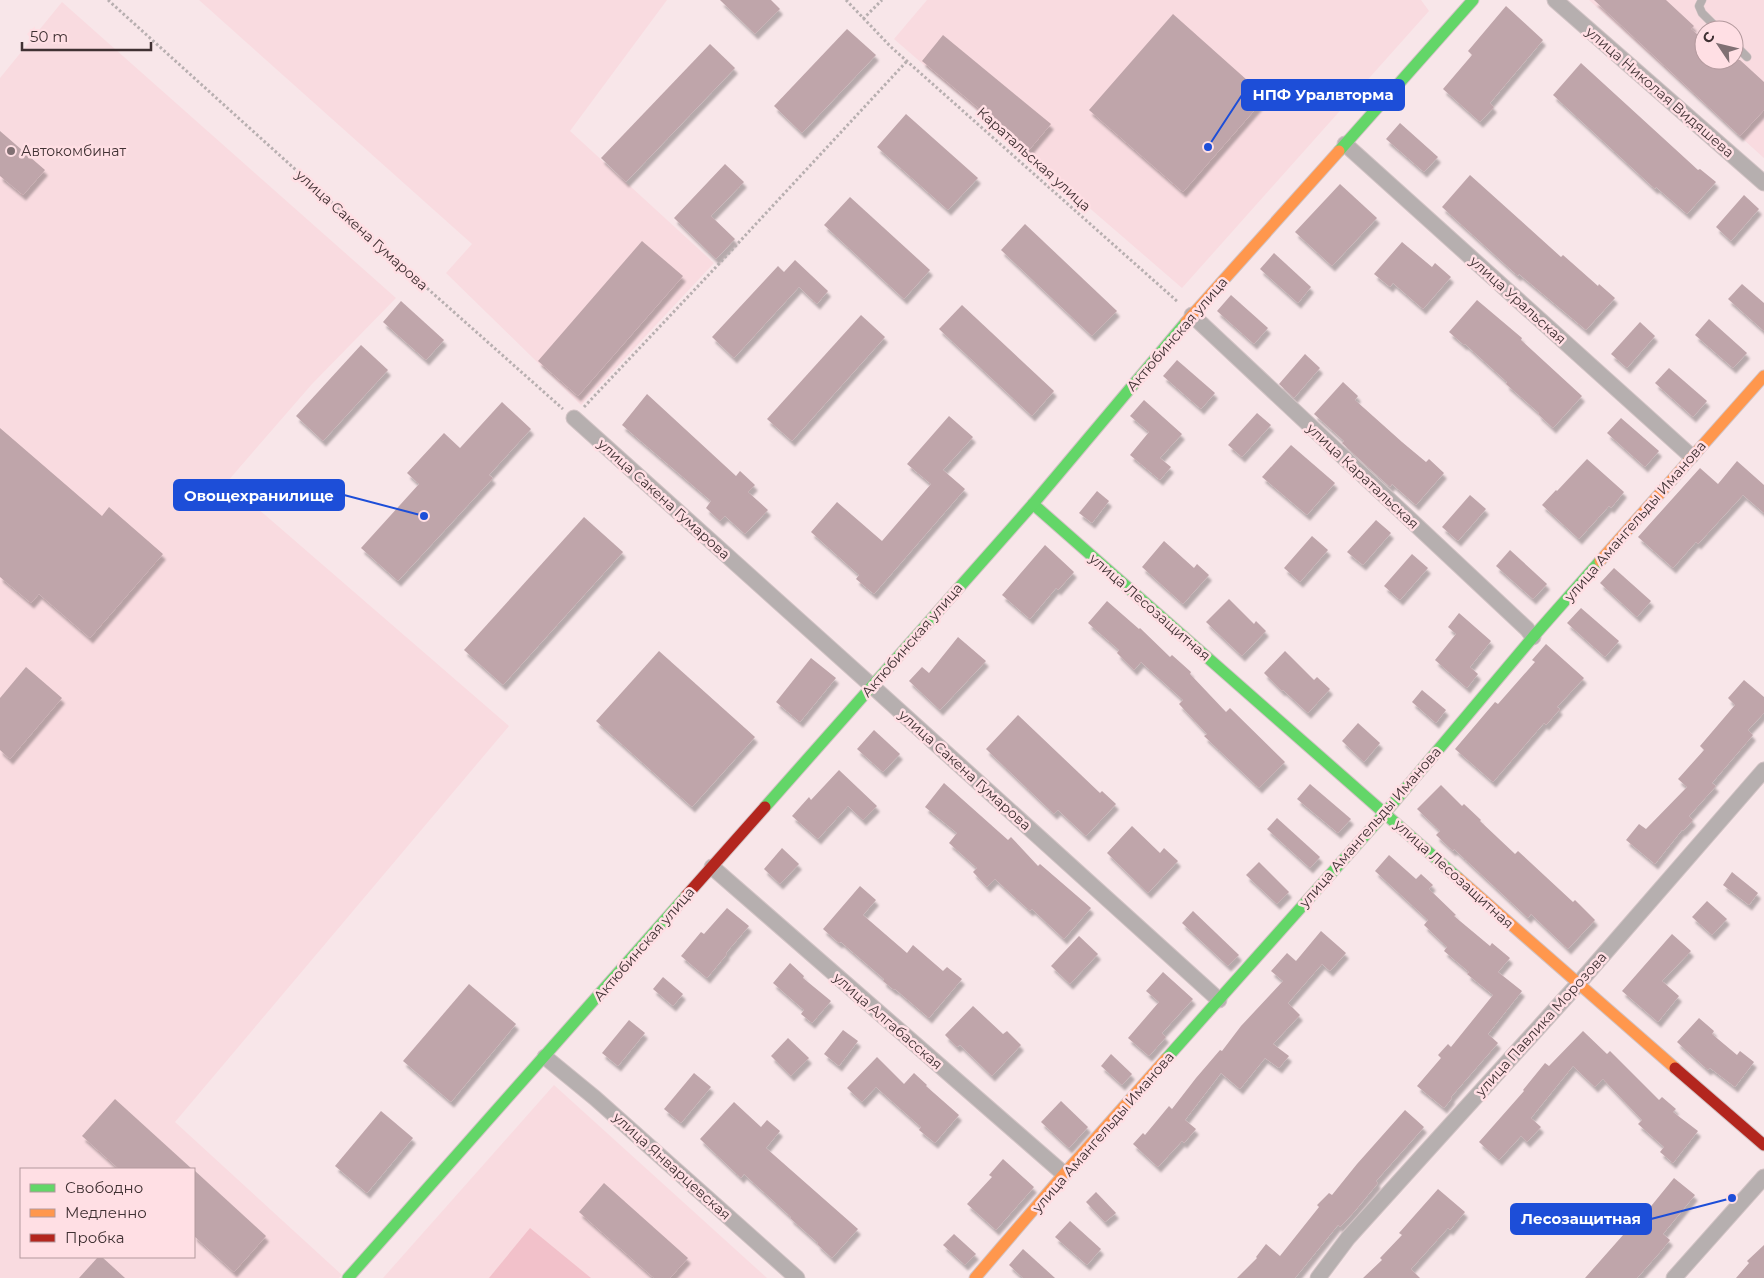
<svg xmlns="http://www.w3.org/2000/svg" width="1764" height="1278" font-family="Montserrat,sans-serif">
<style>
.built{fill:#f9dbe0;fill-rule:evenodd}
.green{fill:#f2c1ca}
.building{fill:#bfa5aa;filter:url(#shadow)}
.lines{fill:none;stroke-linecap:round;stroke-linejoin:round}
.lane-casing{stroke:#d2c3c5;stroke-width:9}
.street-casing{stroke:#d2c3c5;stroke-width:17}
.fast-casing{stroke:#d2c3c5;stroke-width:13}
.slow-casing{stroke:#d2c3c5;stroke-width:13}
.jam-casing{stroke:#d2c3c5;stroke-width:13}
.path{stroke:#b8afb0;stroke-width:3;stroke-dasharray:2.5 2.5;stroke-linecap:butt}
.lane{stroke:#b6afaf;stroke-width:8}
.street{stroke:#b6afaf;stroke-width:15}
.fast{stroke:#63d668;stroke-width:11}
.slow{stroke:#ff974d;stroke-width:11}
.jam{stroke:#b3261e;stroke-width:11}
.poi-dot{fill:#807073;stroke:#ffdfe4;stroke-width:2}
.labels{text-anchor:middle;stroke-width:5;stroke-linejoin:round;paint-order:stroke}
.street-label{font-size:14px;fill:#403133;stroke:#ffdfe4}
.poi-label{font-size:14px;fill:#403133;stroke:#ffdfe4;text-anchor:start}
.leader{fill:none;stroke:#1d4ed8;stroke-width:2}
.callout-dot{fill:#1d4ed8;stroke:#ffdfe4;stroke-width:2}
.callout{fill:#1d4ed8;stroke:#1d4ed8;stroke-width:2}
.callout-label{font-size:15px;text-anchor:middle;font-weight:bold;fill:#fff}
</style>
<defs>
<filter id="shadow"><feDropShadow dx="3" dy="5.5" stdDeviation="1" flood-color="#0004"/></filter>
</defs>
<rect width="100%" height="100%" fill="#f8e6e9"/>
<!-- built -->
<g class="built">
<path d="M199,0H667L570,131L714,263L581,405L446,273L472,244Z"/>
<path d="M927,0H1421L1429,11L1182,288L894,39Z"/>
<path d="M1589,0H1764V158L1668,71ZM1704,30H1734V60H1704Z"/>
<path d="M62,2L396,298L312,384L227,482L509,726L175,1122L342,1275L339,1278H0V78ZM21,1169H194V1257H21Z"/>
<path d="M554,1085L767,1278H383Z"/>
</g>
<!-- green -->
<path class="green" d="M530,1228L591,1278H489Z"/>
<!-- building -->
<g class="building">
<path d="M720,0H771L780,9L755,34Z"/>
<path d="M1594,0H1666L1694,26L1691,29L1704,40V60H1740L1764,82V110L1740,136Z"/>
<path d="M1506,6L1543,40L1490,103L1494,107L1480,122L1443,89L1472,55L1468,51Z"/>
<path d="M1173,14L1266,97L1183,192L1089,110Z"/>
<path d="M847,29L876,55L802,133L774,106Z"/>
<path d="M943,35L1051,124L1029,150L922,61Z"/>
<path d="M710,44L735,68L626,182L601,158Z"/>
<path d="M1581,63L1698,170L1700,169L1716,182L1687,214L1656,187L1655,189L1553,95Z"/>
<path d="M906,114L978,178L948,210L877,147Z"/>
<path d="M1400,123L1438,157L1424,172L1386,139Z"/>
<path d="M0,131L45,170L23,195L0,176Z"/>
<path d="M725,164L744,182L711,216L735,239L716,259L674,218Z"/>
<path d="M1470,175L1561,257L1563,255L1598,286L1599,284L1615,298L1586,330L1519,274L1518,276L1442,207Z"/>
<path d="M1340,184L1377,218L1332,266L1295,232Z"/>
<path d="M1744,195L1759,209L1731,241L1716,227Z"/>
<path d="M850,197L930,270L904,299L824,225Z"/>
<path d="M1025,224L1117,311L1092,336L1001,250Z"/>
<path d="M642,241L683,276L578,396L538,361Z"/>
<path d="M1402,242L1432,267L1435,263L1451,277L1423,309L1393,283L1390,287L1374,274Z"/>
<path d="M1274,253L1311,287L1298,303L1260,269Z"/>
<path d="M795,260L828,291L817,304L799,287L734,358L712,337L778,266L784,272Z"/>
<path d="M1742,284L1764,303V331L1728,299Z"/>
<path d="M1231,295L1268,328L1254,344L1217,311Z"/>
<path d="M1477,300L1522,338L1521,340L1582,396L1553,428L1538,414L1539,413L1506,384L1507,382L1465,344L1464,345L1449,332Z"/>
<path d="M401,301L444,340L426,360L383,322Z"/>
<path d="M962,305L1054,391L1032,416L939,329Z"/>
<path d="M861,315L885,337L792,441L767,419Z"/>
<path d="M1709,319L1747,353L1733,368L1695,335Z"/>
<path d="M1640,322L1655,336L1627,368L1611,354Z"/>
<path d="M361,345L388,370L323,441L296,416Z"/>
<path d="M1305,354L1320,368L1294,398L1279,384Z"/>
<path d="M1177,360L1215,393L1201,409L1163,376Z"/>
<path d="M1669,368L1707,401L1693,417L1655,383Z"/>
<path d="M1343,382L1358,396L1355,400L1402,442L1426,462L1429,459L1444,473L1416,505L1392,484L1390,487L1370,469L1342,443L1344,441L1314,414Z"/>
<path d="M647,394L736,476L740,471L755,485L748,492L768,510L745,534L725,516L720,521L706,508L711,501L622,425Z"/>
<path d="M1144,400L1182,434L1160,458L1171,467L1160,480L1130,455L1149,432L1130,416Z"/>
<path d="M502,402L531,429L489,475L493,478L398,581L361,548L419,484L407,473L444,433L460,448Z"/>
<path d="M1257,413L1271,425L1242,457L1228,445Z"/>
<path d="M949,416L973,437L943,470L965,489L874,594L856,579L859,575L811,532L837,502L882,541L931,484L907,464Z"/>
<path d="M1621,418L1659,451L1645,467L1607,433Z"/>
<path d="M0,428L102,516L109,507L163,554L90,638L39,594L31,603L0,577Z"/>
<path d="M1291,445L1335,483L1307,515L1262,477Z"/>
<path d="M1587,459L1624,492L1611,508L1609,506L1579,539L1542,505L1556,490L1557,491Z"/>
<path d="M1737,461L1764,485V513L1743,495L1698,544L1696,542L1673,568L1638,537L1700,468L1718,484Z"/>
<path d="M1097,491L1109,501L1092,523L1079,513Z"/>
<path d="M1470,495L1486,509L1458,541L1442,527Z"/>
<path d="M584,517L623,552L503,685L464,650Z"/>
<path d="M1376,520L1391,533L1363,565L1347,552Z"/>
<path d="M1312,536L1328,550L1300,582L1284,568Z"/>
<path d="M1164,541L1194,568L1197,564L1209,575L1183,604L1142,567Z"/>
<path d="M1045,545L1074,572L1058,590L1056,588L1030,619L1002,595Z"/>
<path d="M1510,550L1547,584L1533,599L1496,566Z"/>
<path d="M1412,554L1428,568L1400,600L1384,586Z"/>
<path d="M1614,568L1651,601L1637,617L1600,583Z"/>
<path d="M1229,599L1254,624L1256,621L1266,631L1242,656L1206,622Z"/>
<path d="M1107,601L1139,629L1140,628L1170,657L1172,655L1191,672L1190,674L1226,712L1230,708L1285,762L1259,788L1204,736L1207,734L1179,704L1183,700L1141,662L1134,670L1117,653L1119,650L1088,623Z"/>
<path d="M1581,608L1619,641L1605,657L1567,623Z"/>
<path d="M1459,613L1491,641L1470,667L1478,674L1467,688L1435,660L1456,634L1448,627Z"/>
<path d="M958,637L986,661L940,710L909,681L922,667L929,673Z"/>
<path d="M1546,644L1584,678L1557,707L1560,709L1546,725L1544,723L1493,782L1455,749L1495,702L1498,704L1535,662L1532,660Z"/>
<path d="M659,651L755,737L692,807L596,721Z"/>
<path d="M1285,651L1314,680L1317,677L1330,689L1308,713L1283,690L1282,691L1264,673Z"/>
<path d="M811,658L836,678L800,722L776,702Z"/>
<path d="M26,667L62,698L10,759L0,750V698Z"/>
<path d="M1744,680L1764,697V713L1748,730L1753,735L1712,783L1716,786L1689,816L1693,820L1683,831L1682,830L1655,864L1626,840L1639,824L1646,829L1687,787L1678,779L1704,750L1700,746L1735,705L1728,698Z"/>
<path d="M1422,690L1446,710L1436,723L1412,702Z"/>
<path d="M1018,715L1100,793L1102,791L1116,804L1086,836L1058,810L1054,814L986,749Z"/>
<path d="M1358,723L1380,743L1364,762L1342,741Z"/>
<path d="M874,730L900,754L883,772L857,749Z"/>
<path d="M839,770L877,806L863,820L848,806L818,839L792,816L809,797L811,800Z"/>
<path d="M944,783L1008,840L1011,837L1038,866L1040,864L1091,908L1064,939L1032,909L1030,911L995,879L987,887L973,872L977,868L949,843L957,833L925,807Z"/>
<path d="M1310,784L1351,819L1338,833L1297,799Z"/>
<path d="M1441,785L1462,806L1464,804L1481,820L1480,821L1515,854L1518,851L1573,902L1575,900L1595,920L1568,949L1531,914L1528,918L1454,849L1453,851L1436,835L1440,831L1417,809Z"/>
<path d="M1277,818L1320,857L1310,868L1267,829Z"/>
<path d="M1132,826L1160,853L1164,848L1178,861L1148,893L1107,853Z"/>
<path d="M782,848L799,864L780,884L764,869Z"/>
<path d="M1389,855L1416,879L1421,874L1433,885L1429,889L1456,915L1454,916L1490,946L1492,943L1510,958L1498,972L1522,991L1488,1034L1498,1043L1451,1097L1452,1098L1444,1108L1417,1086L1441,1058L1438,1055L1448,1044L1451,1047L1493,995L1467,974L1469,972L1444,951L1447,947L1424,925L1428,920L1375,871Z"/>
<path d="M1259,862L1289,892L1277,904L1246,875Z"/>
<path d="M1732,872L1758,893L1749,905L1723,885Z"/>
<path d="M860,886L876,900L863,915L907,953L913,945L943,971L947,967L962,979L929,1018L895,989L894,990L883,981L884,979L841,942L839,943L823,929Z"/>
<path d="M1707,901L1727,919L1712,935L1692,917Z"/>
<path d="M727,908L749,926L726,953L727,954L707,978L681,956L701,932L704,934Z"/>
<path d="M1193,911L1239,955L1228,966L1182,923Z"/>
<path d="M1321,931L1346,953L1330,971L1322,964L1288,1003L1300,1015L1273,1044L1289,1056L1279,1068L1265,1058L1240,1089L1221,1073L1185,1120L1196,1129L1184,1143L1182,1141L1158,1167L1133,1144L1143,1133L1145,1135L1169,1106L1172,1109L1196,1078L1220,1050L1222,1051L1241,1026L1283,981L1271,971L1287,953L1296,961Z"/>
<path d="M1672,934L1691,951L1662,981L1679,996L1658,1022L1622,991Z"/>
<path d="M1079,936L1098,954L1070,984L1051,966Z"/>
<path d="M790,963L804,976L803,978L831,1001L812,1023L801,1014L804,1010L773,983Z"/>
<path d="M1163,972L1193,999L1162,1033L1166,1037L1149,1056L1128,1038L1159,1002L1146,991Z"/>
<path d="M663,977L683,994L673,1006L653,989Z"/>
<path d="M469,984L516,1024L451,1102L403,1061Z"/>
<path d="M973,1006L1003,1034L1007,1031L1021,1045L992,1076L960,1045L957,1047L945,1035Z"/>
<path d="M1699,1018L1714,1031L1712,1034L1737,1055L1740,1051L1754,1062L1735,1087L1710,1068L1708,1070L1677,1042Z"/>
<path d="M629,1020L645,1033L618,1066L602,1053Z"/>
<path d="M843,1030L858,1041L839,1066L824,1054Z"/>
<path d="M1583,1031L1607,1054L1610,1051L1659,1100L1662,1097L1676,1109L1673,1112L1698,1131L1673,1163L1660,1152L1664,1147L1638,1124L1642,1120L1603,1079L1595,1087L1573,1066L1531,1118L1541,1127L1527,1142L1521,1136L1499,1160L1479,1142L1524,1091L1523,1090L1545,1063L1549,1066Z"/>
<path d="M788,1038L809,1058L791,1076L771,1056Z"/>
<path d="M1111,1054L1132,1074L1122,1085L1101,1066Z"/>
<path d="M877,1057L904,1084L914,1073L927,1085L926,1086L959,1115L935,1143L919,1130L921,1127L876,1087L862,1102L847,1088Z"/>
<path d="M694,1073L711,1087L681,1123L664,1109Z"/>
<path d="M115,1099L192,1169H119L82,1136Z"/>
<path d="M1061,1101L1088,1127L1069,1148L1041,1122Z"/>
<path d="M734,1102L761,1127L767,1120L780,1131L766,1148L858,1229L832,1258L817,1244L818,1243L790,1218L791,1217L744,1174L741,1178L700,1139Z"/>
<path d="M1405,1110L1424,1127L1376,1181L1378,1183L1354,1212L1340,1227L1338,1225L1295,1278H1237L1257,1258L1256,1257L1266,1244L1280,1256L1319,1207L1317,1205L1329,1193L1332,1195L1357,1164Z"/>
<path d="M381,1111L413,1138L367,1193L335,1166Z"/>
<path d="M1003,1159L1034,1187L996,1230L967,1204L992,1177L989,1175Z"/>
<path d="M194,1170L266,1236L234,1272L194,1236Z"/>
<path d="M1674,1178L1695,1195L1663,1234L1670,1240L1661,1251L1637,1278H1585L1631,1226L1627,1222L1637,1211L1643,1216Z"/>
<path d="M604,1183L688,1258L670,1278H654L579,1212Z"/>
<path d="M1438,1189L1465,1212L1450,1230L1448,1228L1411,1269L1420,1278H1363L1382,1260L1380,1258L1402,1235L1399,1233Z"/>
<path d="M1096,1192L1116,1213L1105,1222L1086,1202Z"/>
<path d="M1070,1221L1101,1249L1087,1265L1055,1237Z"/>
<path d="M954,1234L976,1254L965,1265L943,1245Z"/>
<path d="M1764,1245V1278H1736L1749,1263L1747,1261Z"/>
<path d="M1023,1249L1055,1278H1023L1009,1265Z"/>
<path d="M98,1257H102L125,1278H79Z"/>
</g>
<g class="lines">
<defs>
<g id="lane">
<path d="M1702,0L1699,6L1702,13L1719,30"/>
<path d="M1734,44L1747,57"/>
</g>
<g id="street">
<path d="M1555,0L1764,183"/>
<path d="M1345,144L1691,456"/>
<path d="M1192,315L1527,629L1533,637"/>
<path d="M574,418L872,686L1219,1000"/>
<path d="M712,867L1064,1174"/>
<path d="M545,1057L595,1098L797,1278"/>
<path d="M1318,1278L1348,1238L1578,984L1764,770"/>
<path d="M1674,1278L1764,1177"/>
</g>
<g id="fast">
<path d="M1339,151L1473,0"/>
<path d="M1033,504L1458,878"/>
<path d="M765,807L1033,504L1186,322"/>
<path d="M1166,1059L1385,813L1533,637L1600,561"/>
<path d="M348,1278L686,896"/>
</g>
<g id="slow">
<path d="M1186,322L1339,151"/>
<path d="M1600,561L1764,376"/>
<path d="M1458,878L1675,1068"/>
<path d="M975,1278L1064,1174L1166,1059"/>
</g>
<g id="jam">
<path d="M686,896L765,807"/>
<path d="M1675,1068L1764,1145"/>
</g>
</defs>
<!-- lane casing -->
<use href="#lane" class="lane-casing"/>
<!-- street casing -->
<use href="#street" class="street-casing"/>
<!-- fast casing -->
<use href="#fast" class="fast-casing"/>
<!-- slow casing -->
<use href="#slow" class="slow-casing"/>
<!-- jam casing -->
<use href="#jam" class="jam-casing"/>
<!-- path -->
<g class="path">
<path d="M108,0L401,265L563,409"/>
<path d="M846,0L891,47L1178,302"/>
<path d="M863,19L882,0"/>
<path d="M584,407L716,267L907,61"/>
</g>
<!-- lane -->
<use href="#lane" class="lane"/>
<!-- street -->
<use href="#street" class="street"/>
<!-- fast -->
<use href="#fast" class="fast"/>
<!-- slow -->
<use href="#slow" class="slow"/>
<!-- jam -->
<use href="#jam" class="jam"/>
</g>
<!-- markers -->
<circle class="poi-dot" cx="11" cy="151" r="5"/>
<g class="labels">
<!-- street labels -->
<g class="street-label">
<text transform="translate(1660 92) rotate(41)" y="5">улица Николая Видяшева</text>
<text transform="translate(1034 159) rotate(42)" y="5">Каратальская улица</text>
<text transform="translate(362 230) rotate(42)" y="5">улица Сакена Гумарова</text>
<text transform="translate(1518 300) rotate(42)" y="5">улица Уральская</text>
<text transform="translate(1177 334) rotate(-49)" y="5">Актюбинская улица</text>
<text transform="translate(1363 476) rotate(43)" y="5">улица Каратальская</text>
<text transform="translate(664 499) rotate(42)" y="5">улица Сакена Гумарова</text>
<text transform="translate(1635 521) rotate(-49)" y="5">улица Амангельды Иманова</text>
<text transform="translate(1150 607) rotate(41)" y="5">улица Лесозащитная</text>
<text transform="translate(912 640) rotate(-49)" y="5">Актюбинская улица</text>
<text transform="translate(965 770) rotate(42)" y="5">улица Сакена Гумарова</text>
<text transform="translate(1370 827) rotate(-49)" y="5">улица Амангельды Иманова</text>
<text transform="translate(1454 874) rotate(42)" y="5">улица Лесозащитная</text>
<text transform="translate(644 944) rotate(-49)" y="5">Актюбинская улица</text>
<text transform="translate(888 1021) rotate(41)" y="5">улица Алгабасская</text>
<text transform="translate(1541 1024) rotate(-48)" y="5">улица Павлика Морозова</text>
<text transform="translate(1103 1132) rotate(-49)" y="5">улица Амангельды Иманова</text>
<text transform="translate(672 1166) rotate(42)" y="5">улица Январцевская</text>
</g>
<!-- poi labels -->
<g class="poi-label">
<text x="21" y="156">Автокомбинат</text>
</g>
</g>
<!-- callouts -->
<path class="leader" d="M1208 147L1242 95M424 516L344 495M1732 1198L1651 1219"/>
<g class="callout-dot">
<circle cx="1208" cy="147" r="5"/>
<circle cx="424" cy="516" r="5"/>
<circle cx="1732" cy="1198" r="5"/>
</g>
<g class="callout">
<rect x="1242" y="80" width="162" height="30" rx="5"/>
<rect x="174" y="480" width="170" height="30" rx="5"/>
<rect x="1511" y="1204" width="140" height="30" rx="5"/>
</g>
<g class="callout-label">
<text x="1323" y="100">НПФ Уралвторма</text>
<text x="259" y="501">Овощехранилище</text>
<text x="1581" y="1224">Лесозащитная</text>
</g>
<!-- legend -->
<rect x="20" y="1168" width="175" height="90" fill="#ffdfe4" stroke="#b3999d"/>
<rect x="30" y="1184" width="25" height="8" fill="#63d668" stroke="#b3999d"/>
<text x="65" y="1193" font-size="15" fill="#403133">Свободно</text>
<rect x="30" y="1209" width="25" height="8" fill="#ff974d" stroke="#b3999d"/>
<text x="65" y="1218" font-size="15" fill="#403133">Медленно</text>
<rect x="30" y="1234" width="25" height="8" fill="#b3261e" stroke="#b3999d"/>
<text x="65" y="1243" font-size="15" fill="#403133">Пробка</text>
<!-- north arrow -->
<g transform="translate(1719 45) rotate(305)"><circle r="24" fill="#ffdfe4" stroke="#b3999d"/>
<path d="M0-4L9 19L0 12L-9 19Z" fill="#807073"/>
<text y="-8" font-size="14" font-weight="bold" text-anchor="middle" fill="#403133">С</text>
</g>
<!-- scale -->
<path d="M22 42v8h129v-8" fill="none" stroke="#403133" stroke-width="2.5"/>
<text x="30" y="42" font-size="15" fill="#403133" stroke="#ffdfe4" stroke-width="4" paint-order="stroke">50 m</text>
</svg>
